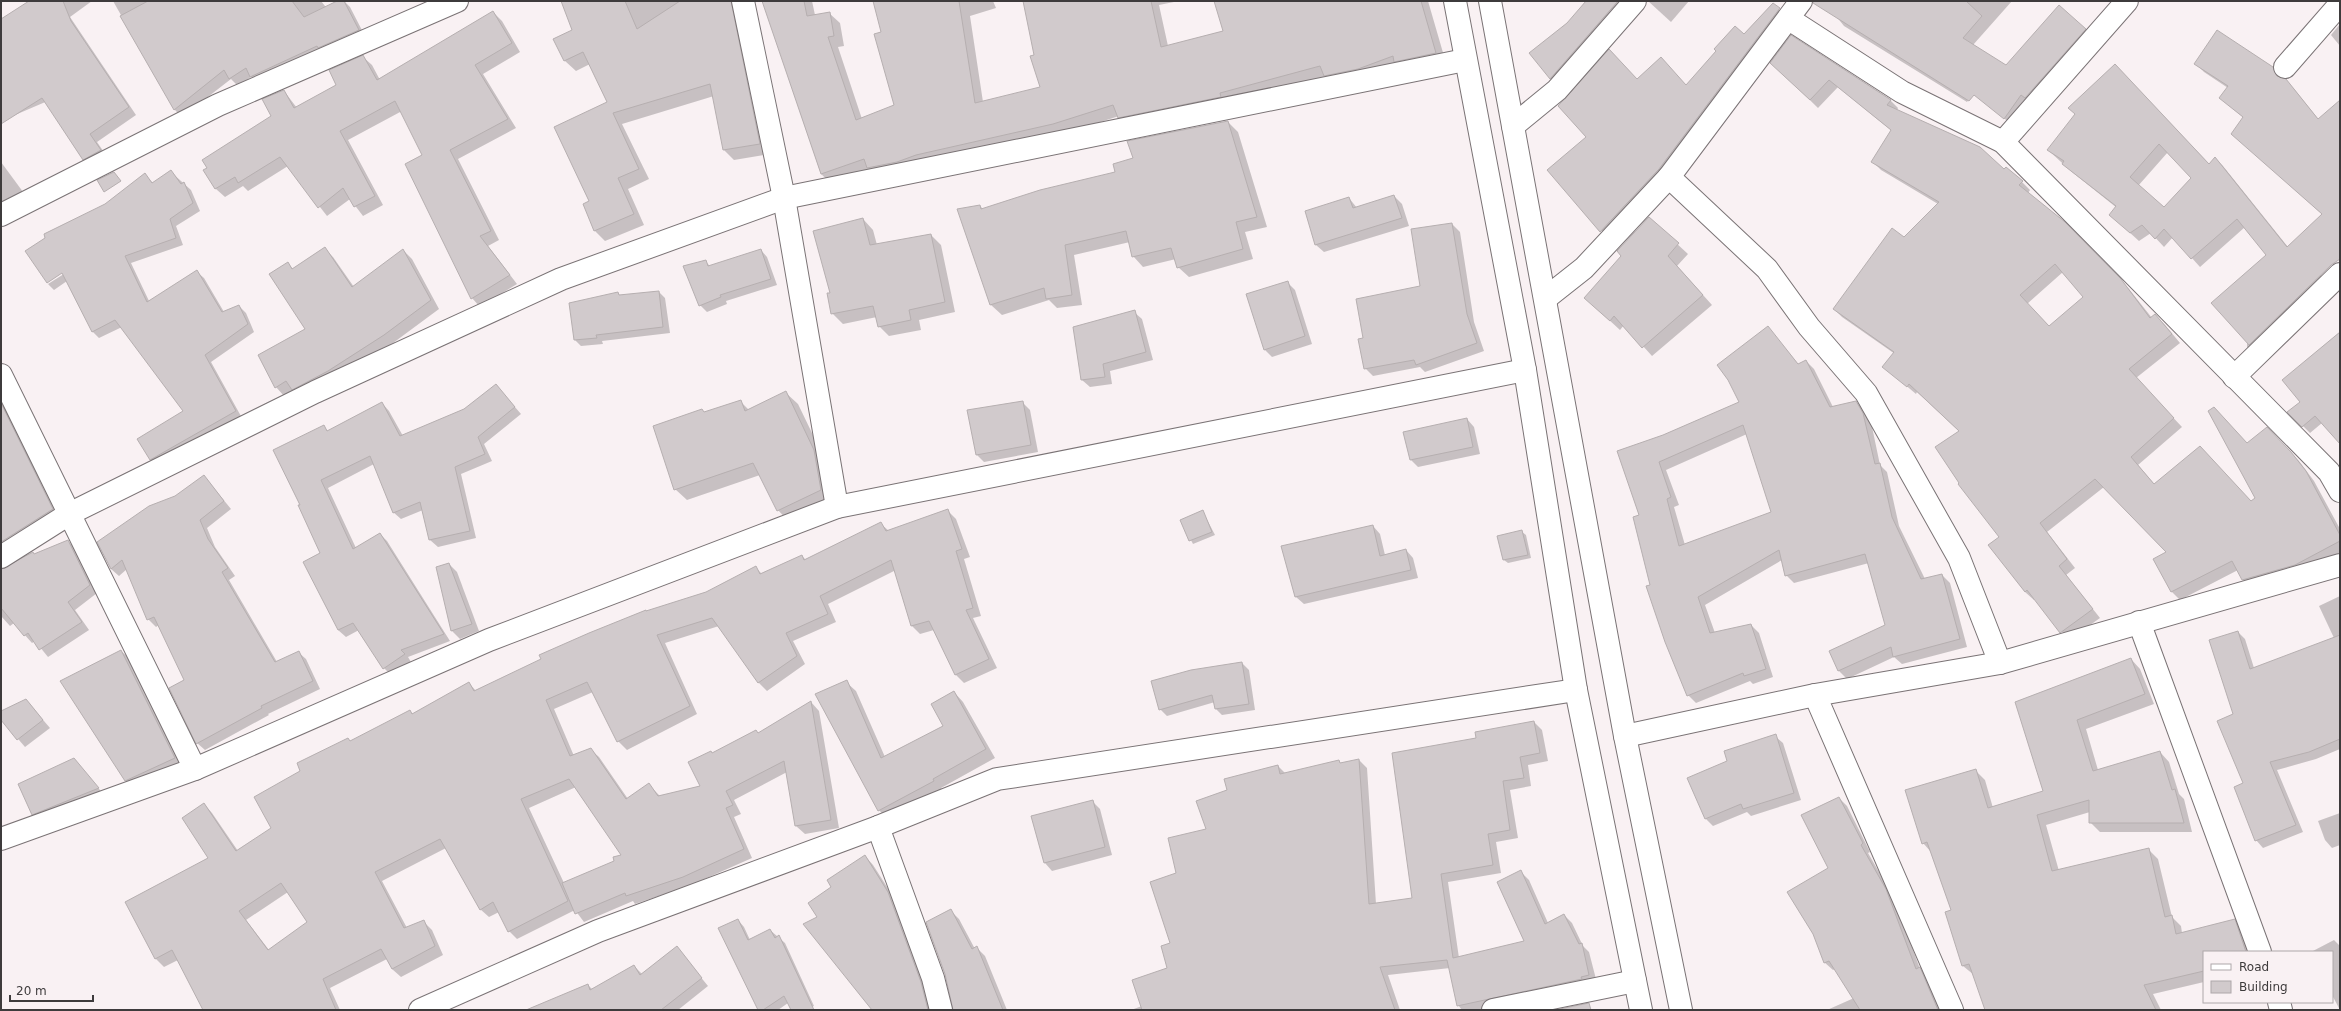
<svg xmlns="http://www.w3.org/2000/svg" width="2341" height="1011" font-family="'DejaVu Sans',sans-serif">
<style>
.shadow{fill:#0003;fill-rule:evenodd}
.building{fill:#d1cacc;stroke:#b6afb0;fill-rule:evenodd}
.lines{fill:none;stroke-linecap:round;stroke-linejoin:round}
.minor-casing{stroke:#7a7375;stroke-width:24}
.secondary-casing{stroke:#7a7375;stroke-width:24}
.minor{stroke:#fff;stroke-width:22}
.secondary{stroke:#fff;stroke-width:22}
</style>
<rect width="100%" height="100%" fill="#f9f1f3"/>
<!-- shadow -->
<g class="shadow">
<path d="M31,1H92L70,17L136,115L97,142L108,158L91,167L84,159L78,88L1,121V20Z"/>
<path d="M113,1H321L329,11L339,1H344L350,7L366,38L259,84L251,77L238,86L231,79L182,117L175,110Z"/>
<path d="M562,1H743L770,154L734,160L724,150L714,96L622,124L649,179L628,189L644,225L605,241L595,231L584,205L591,201L608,103L590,64L576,71L565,61L555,40L574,30Z"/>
<path d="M763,1H812L815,15L829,13L840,23L844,46L838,47L862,119L895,106L882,32L874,1H993L996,8L970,16L983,102L1041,88L1035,55L1057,1H1179L1159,5L1168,46L1224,31L1215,1H1428L1446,63L1130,127L1119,116L1063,134L832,184L821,174Z"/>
<path d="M1588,1H1633L1557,86L1531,53L1568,24Z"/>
<path d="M1648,1H1689L1671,22Z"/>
<path d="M1824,1H2012L1973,45L1993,61L1967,102L1844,26Z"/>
<path d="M1773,4L1788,18L1610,240L1549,170L1587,137L1637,80L1687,86L1744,36Z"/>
<path d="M493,12L502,21L520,52L483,74L516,128L458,159L499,240L488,246L517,284L480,307L472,298L424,155L402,111L348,140L383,205L363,216L350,199L327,216L288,166L248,191L243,186L225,197L216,189L205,170L272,117L284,91L297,108L338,86L363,57L372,65L380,80Z"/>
<path d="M2340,24V46L2331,35Z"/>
<path d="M2085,30L2092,37L2012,125L1979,97Z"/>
<path d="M1791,37L1890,100L1898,108L1897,110L2022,182L2030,190L2028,193L2064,223L2129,289L2152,318L2155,315L2165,325L2180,343L2136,378L2182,427L2138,465L2155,485L2251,502L2256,499L2248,444L2267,429L2299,461L2314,481L2340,529V553L2303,573L2251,588L2243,580L2238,570L2180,600L2172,592L2155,559L2167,553L2104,487L2047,532L2075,568L2066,575L2100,618L2069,640L2035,599L2034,600L2025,592L1989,545L2000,537L1960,432L1917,392L1916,394L1884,367L1895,354L1842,317L1834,309L1938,204L1881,170L1873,162L1892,131L1838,87L1818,108L1772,63ZM2063,272L2084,297L2050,327L2027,304Z"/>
<path d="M2196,64L2272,67L2294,89L2319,120L2340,107V256L2320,274L2328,284L2255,355L2247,347V341L2267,255L2245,227L2200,267L2173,237L2164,247L2151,233L2139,241L2119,223L2117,208L2072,172L2048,150L2115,65L2210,165L2215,158L2223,166L2288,247L2323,215L2232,134L2244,118L2220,98L2228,88L2204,72ZM2168,152L2192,178L2164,209L2138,186Z"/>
<path d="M1228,122L1238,132L1267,227L1245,232L1253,259L1189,277L1178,267L1176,259L1143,267L1133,256L1130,242L1074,255L1082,305L1057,308L1049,300L1002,315L991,305L959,210L980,206L983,209L1116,173L1134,159Z"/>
<path d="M1,162L26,196L1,214Z"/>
<path d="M171,172L191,190L200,211L176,226L183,245L131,263L149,301L197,272L204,278L224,312L239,306L246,313L254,332L211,362L242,418L158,466L150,459L184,411L122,327L99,338L92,331L67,281L54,290L48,284L67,272L105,205L145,175L153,183Z"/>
<path d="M1394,196L1402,204L1409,226L1324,252L1316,245L1306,212L1349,198L1357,208Z"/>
<path d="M1649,218L1688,254L1677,266L1712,305L1652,356L1624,325L1620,330L1595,307L1622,256Z"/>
<path d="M863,219L873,230L877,245L931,235L941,245L955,312L919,320L921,330L889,336L879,326L877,317L843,324L832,313Z"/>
<path d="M1452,224L1460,232L1474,322L1484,351L1425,372L1420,367L1373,376L1365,368V339L1422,287Z"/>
<path d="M324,248L333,257L354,287L403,250L412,259L439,309L393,343L336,380L284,396L276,387L306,330L288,263L293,269Z"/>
<path d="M761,250L767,257L777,285L726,301L727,304L707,312L700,305L705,261L710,266Z"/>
<path d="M1287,282L1295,290L1312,344L1272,357L1264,349Z"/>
<path d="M659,292L665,298L670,333L602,341L603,344L581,346L575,340L617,293L621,296Z"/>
<path d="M1134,312L1142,319L1153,360L1110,371L1112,384L1090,387L1082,380Z"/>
<path d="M1768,328L1799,365L1806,361L1814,369L1833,407L1856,402L1864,410L1871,422L1880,465L1887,472L1899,526L1925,579L1942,575L1950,583L1967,647L1902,664L1894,657L1847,679L1839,671L1830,652L1886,626L1869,563L1794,583L1786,575L1782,560L1705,605L1715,633L1751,625L1759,633L1773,677L1753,684L1750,681L1696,703L1688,695L1652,586L1641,516L1664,436L1741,402ZM1747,434L1772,513L1685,545L1674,507L1679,505L1666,470Z"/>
<path d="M2340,332V442L2322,423L2310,433L2289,412L2302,402L2283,380Z"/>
<path d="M496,385L521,414L484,444L492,461L461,474L476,538L438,547L430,540L423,510L401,519L393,512L374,464L328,488L356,548L380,534L387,541L450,641L408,657L411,662L391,675L384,668L359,630L346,637L338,630L321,553L301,505L324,427L329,432L382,403L389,411L403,436L465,410Z"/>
<path d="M786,393L798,404L826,462L832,501L789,522L778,510L760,475L687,500L675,489L705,413L740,401L749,410Z"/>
<path d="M1022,402L1030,410L1038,452L984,462L977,455Z"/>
<path d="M1,404L8,411L60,517L1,555Z"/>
<path d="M1467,419L1474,427L1480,454L1418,467L1411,460Z"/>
<path d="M204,476L231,509L207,528L215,547L235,576L229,580L277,662L298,652L306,659L320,689L268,714L269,715L205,750L197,743L185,681L159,625L156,627L148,619L127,569L119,576L111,569L176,497Z"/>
<path d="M948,511L956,519L970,557L964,559L981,616L973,618L997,668L964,683L956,675L934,630L920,634L912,626L896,570L828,604L836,622L793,641L805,664L767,691L759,683L719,626L665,643L697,714L627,750L618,741L593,692L554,709L574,756L590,749L599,757L628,799L649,785L660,796L701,786L712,754L758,734L811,702L819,711L839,828L805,834L796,826L787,772L734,800L741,814L734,817L752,858L691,885L635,904L633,901L584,922L575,910L517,939L509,931L499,912L489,917L480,909L446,848L382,881L407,928L423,921L432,930L443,955L401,977L392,969L387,959L330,988L340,1010H204L178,960L164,967L156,959L126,902L210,858L204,804L212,813L238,851L272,828L351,742L410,711L413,714L469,683L476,691L647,612L706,593L756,568L762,574L802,556L806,560L881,524L889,531ZM576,787L622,855L615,862L564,883L529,808ZM288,892L308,923L269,950L246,920Z"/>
<path d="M1203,512L1215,535L1193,544L1181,521Z"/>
<path d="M1373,526L1380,534L1385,555L1406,550L1413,558L1418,578L1304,604L1296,597Z"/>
<path d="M1522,532L1526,535L1531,558L1508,563L1504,560Z"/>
<path d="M68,541L76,549L97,593L75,610L89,630L48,657L35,641L32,643L14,623L10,626L1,616V571Z"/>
<path d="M449,564L457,572L479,631L460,639L452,631L437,568Z"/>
<path d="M2340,596V749L2316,759L2277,770L2303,832L2263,848L2256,840L2234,715L2238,632L2245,639L2254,668L2334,638L2319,606Z"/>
<path d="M121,651L129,658L182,765L133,788L125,780Z"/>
<path d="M2131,659L2140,669L2154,704L2086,729L2098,770L2160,752L2169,762L2179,794L2184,799L2192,832H2100L2090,822V812L2046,825L2059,871L2149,850L2158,859L2172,917L2181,926L2182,933L2234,920L2244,930L2251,952H2204V982L2153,994L2161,1010H1987L1974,975L1963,966L1947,913L1952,911L1931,852L1923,843L1975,770L1985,780L1993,808L2045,792L2016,702Z"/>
<path d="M1242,663L1249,670L1255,710L1222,715L1216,709L1215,702L1167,716L1160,709Z"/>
<path d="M846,682L856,691L885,757L944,726L954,692L963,702L995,758L941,788L943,791L888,820L879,810Z"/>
<path d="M26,700L50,728L25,747L1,719V712Z"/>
<path d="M1534,722L1542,730L1548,761L1528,765L1531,786L1510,790L1518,838L1496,842L1501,873L1448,882L1459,958L1525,942L1521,872L1529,880L1548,923L1564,915L1572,923L1583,946L1589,952L1597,983L1482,1010H1462L1458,1005L1450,968L1388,975L1400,1010H1131L1142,1006L1169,969L1177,873L1207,830L1228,791L1278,766L1286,774L1338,761L1341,764L1359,760L1367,768L1376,904L1413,899L1477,738Z"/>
<path d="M1775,736L1783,743L1801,800L1751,816L1747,812L1713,826L1706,819L1729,762Z"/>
<path d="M74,759L105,796L40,822L33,814Z"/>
<path d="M1839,798L1847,806L1870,852L1868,853L1894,898L1920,969L1928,976L1943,1010H1827L1854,998L1835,969L1833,970L1824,962L1829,868Z"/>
<path d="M1092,801L1100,809L1112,855L1052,871L1045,863L1032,816Z"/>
<path d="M2340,813V845L2332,848L2325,840L2318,821Z"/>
<path d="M865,856L873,865L896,901L935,1010H873L819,917L833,887Z"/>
<path d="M950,910L959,919L975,949L977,948L985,956L1007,1010H954Z"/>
<path d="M738,920L744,927L750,940L770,930L785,943L814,1006L805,1010H793L788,1003L778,1010H759Z"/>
<path d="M2334,940L2340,946V1010L2332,995V952H2311Z"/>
<path d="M677,948L708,986L678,1010H544L588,985L593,990L634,966L642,974Z"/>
</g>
<!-- building -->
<g class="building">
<path d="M29,1H63L71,21L129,107L90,134L101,150L83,160L42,98L1,124V19Z"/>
<path d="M148,1H292L304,17L337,1H344L359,30L318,48L317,46L250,77L246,68L229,79L224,70L174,110L120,16Z"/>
<path d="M561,1H625L637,29L680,1H731L760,144L723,150L710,84L613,113L639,169L618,178L634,214L594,231L583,204L589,201L554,127L607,102L583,52L564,61L553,39L572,30Z"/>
<path d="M762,1H804L807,16L830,12L834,36L828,37L856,120L894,105L874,34L881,32L873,1H959L975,103L1040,87L1030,56L1034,55L1023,1H1151L1161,47L1223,31L1214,1H1421L1436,53L1394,62L1393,56L1358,69L1324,76L1320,66L1220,93L1221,97L1118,118L1113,105L1053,124L916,155L897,162L867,168L864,159L821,174Z"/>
<path d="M1586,1H1618L1550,79L1529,53L1567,23Z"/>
<path d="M1813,1H1966L1982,16L1963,38L2006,65L2059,5L2086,29L2025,98L2021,95L2004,119L1974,95L1969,101L1813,3Z"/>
<path d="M1773,3L1780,8L1659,169L1600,232L1547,170L1586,137L1558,106L1609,49L1637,79L1661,57L1686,85L1716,51L1714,49L1735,26L1744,34Z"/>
<path d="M493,11L512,43L475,65L508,119L450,150L491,231L480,236L510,275L471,299L405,164L422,155L395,101L340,131L375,196L354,207L343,188L318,208L280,157L238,183L235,177L215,189L203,170L207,168L202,160L271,116L262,99L284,90L294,108L336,85L329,70L363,55L377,80Z"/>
<path d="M2217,30L2273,67L2277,76L2286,79L2318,119L2340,100V259L2331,265L2249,345L2211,303L2266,255L2237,219L2191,259L2164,229L2155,239L2142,225L2130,233L2109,215L2116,206L2062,164L2064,161L2047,150L2075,114L2068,108L2115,64L2209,164L2215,157L2287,247L2322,214L2231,134L2243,117L2219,98L2228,86L2194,64ZM2159,144L2191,178L2164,207L2130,177Z"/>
<path d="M1791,35L1891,100L1887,105L1980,147L2004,169L2006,167L2023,181L2019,185L2065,222L2121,279L2150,318L2155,314L2172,334L2129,369L2174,418L2131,457L2154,484L2200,446L2251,501L2255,498L2208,411L2214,407L2247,443L2267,427L2291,452L2306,471L2340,535V541L2295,565L2242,580L2232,561L2171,592L2153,559L2166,552L2095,479L2040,523L2067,559L2059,566L2093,609L2060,633L2027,590L2025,592L1988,545L1999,537L1958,484L1959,483L1935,447L1959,431L1909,384L1907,387L1882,367L1894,352L1833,309L1892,228L1904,237L1939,202L1871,162L1891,130L1829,80L1810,100L1770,63ZM2055,264L2083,297L2049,326L2020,295Z"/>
<path d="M1228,121L1257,217L1236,222L1243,249L1177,268L1171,248L1132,257L1126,231L1065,245L1072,295L1046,299L1044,288L990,305L957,209L980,205L981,209L1040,190L1115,172L1113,164L1133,158L1127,141Z"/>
<path d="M171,170L181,184L184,182L193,203L170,219L176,238L125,256L147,302L197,270L222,312L239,305L248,324L205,355L236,411L150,460L137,439L183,411L115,320L92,332L62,273L47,283L25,251L45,238L44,234L105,204L145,173L152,183Z"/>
<path d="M114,172L121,181L104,192L97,180Z"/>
<path d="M1394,195L1402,218L1315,245L1305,211L1349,197L1353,208Z"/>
<path d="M1649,217L1679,243L1668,256L1703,295L1642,348L1614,316L1610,321L1584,298L1621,256L1617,251Z"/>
<path d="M863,218L870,245L931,234L945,302L909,310L911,320L878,327L873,306L831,314L827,293H830L813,231Z"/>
<path d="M1452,223L1467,314L1477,343L1416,365L1414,360L1364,369L1358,339L1363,338L1356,299L1420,286L1411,229Z"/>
<path d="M325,247L352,287L403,249L431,300L384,335L328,371L292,390L286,381L275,388L258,355L305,329L269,274L288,262L292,269Z"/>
<path d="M761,249L771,279L720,295L721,297L699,306L683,266L706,260L708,266Z"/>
<path d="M1288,281L1305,336L1264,350L1246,294Z"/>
<path d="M659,291L663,327L596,335L597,338L574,340L569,303L618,292L619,295Z"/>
<path d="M1135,310L1146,352L1103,364L1105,377L1081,380L1073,327Z"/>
<path d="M1768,326L1798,364L1806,360L1830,407L1856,401L1863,413L1875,464L1880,463L1892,517L1921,579L1942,574L1960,639L1893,657L1891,647L1838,671L1829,651L1885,625L1865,554L1785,576L1779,550L1698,597L1710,633L1751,624L1766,669L1744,676L1743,673L1687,696L1665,642L1646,586L1650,585L1633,517L1639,515L1617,451L1663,435L1739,402L1728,380L1717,365ZM1743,425L1771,512L1679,546L1667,499L1671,497L1659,462Z"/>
<path d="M2340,332V444L2315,416L2302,427L2287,412L2300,402L2282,380Z"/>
<path d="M496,384L515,407L478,437L485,454L455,467L470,531L429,540L420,502L393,513L370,456L321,480L353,549L380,533L444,634L401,650L405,654L383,669L353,623L338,630L303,562L320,553L298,505H300L273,450L324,425L327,431L382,402L400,436L464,409Z"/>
<path d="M786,391L814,450L821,490L777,511L753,463L674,490L653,426L702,409L704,412L741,400L745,411Z"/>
<path d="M1023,401L1031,445L976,455L967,410Z"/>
<path d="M1,403L53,509L1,542Z"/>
<path d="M1467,418L1473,447L1410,460L1403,432Z"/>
<path d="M204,475L224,501L200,520L208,539L228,568L222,572L275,662L299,651L313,681L261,706L262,708L196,744L169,688L184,680L154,617L147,620L122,560L111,569L97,542L149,506L175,496Z"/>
<path d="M948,509L962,549L956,551L973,608L966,610L989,659L955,675L929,621L911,626L891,560L820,596L828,614L786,633L797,656L758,683L712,618L657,635L690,706L617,742L587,682L546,700L570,756L591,748L626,799L649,783L658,796L700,786L688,762L711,751L712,753L756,730L758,733L811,701L831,820L795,826L784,761L726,791L733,805L726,808L744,849L683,877L626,896L625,893L575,914L562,883L614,861L613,857L621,855L569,779L521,799L568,901L508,932L493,902L480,910L440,839L375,872L404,928L424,920L435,946L392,969L381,949L323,979L336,1010H203L172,950L155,959L125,902L208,858L182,818L204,803L236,851L271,828L254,797L300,771L297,763L348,738L350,741L410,710L412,714L469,682L474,691L541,659L539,655L589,633L646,610V611L706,592L756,566L760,574L802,555L804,560L881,522L886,531ZM281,883L307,922L268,950L239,911Z"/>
<path d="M1203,510L1212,532L1189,541L1180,520Z"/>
<path d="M1373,525L1380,556L1406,549L1411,570L1295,597L1281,546Z"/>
<path d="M1522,530L1528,555L1503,560L1497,536Z"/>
<path d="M68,540L90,585L68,602L82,622L39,650L28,633L24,636L1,608V569L33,552L34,554Z"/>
<path d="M449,563L472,624L451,631L436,567Z"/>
<path d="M2238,631L2250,669L2340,635V739L2309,752L2270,762L2296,825L2255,841L2234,787L2243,783L2217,721L2233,714L2209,640Z"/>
<path d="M121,650L175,758L125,781L60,681Z"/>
<path d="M2131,658L2145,694L2077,720L2093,771L2160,751L2172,790L2175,789L2184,823H2089V800L2037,815L2052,871L2149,848L2165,917L2172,915L2176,934L2235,919L2246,952H2204V971L2144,985L2156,1010H1985L1969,964L1962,966L1945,912L1951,910L1927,842L1922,844L1905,790L1976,769L1988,808L2043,791L2015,702Z"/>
<path d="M1242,662L1249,704L1215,709L1212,695L1159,710L1151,681L1191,670Z"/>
<path d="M847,680L881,758L943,726L931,704L954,691L986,749L933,779L934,781L878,811L815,694Z"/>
<path d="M26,699L43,720L17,740L1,720V711Z"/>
<path d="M1534,721L1540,753L1520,757L1524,778L1503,781L1510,830L1488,834L1493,865L1441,874L1453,958L1524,941L1497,882L1521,870L1545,924L1564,914L1579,944L1582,943L1589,975L1581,977L1582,979L1457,1006L1447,960L1380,967L1395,1010H1142L1132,980L1167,968L1161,946L1170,943L1150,882L1176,873L1168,838L1206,829L1196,801L1227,790L1224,779L1278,765L1280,774L1339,760L1340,763L1359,759L1369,904L1412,898L1392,753L1476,738L1475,732Z"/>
<path d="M1776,734L1794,793L1743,809L1741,804L1705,819L1687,778L1727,761L1724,751Z"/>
<path d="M74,758L99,788L32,815L18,784Z"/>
<path d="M1839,797L1863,843L1861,845L1886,889L1916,969L1920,967L1938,1010H1860L1829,961L1824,963L1813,934L1787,892L1828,868L1801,815Z"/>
<path d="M1093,800L1105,847L1044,863L1031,816Z"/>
<path d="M865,855L888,892L921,982L928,1010H872L803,924L817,917L808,903L831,887L827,880Z"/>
<path d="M951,909L972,949L977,946L1003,1010H953L945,974L926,922Z"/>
<path d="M738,919L748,940L770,929L775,938L779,935L814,1010H791L784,996L763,1010H758L718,928Z"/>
<path d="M677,946L702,978L661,1010H526L588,984L590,990L634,965L640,975Z"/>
<path d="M1589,1003L1591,1010H1555Z"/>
</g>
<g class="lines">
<defs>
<g id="minor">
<path d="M743,1L784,198L837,507"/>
<path d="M1789,19L1902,92L2003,142L2329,472L2340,491"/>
<path d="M2285,67L2340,4"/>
<path d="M1513,126L1557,90L1635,1"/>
<path d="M2003,142L2127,1"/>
<path d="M1669,177L1767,269L1809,327L1866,393L1959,558L2000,663"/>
<path d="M1,215L218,105L457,1"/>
<path d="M1546,298L1584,268L1669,177L1801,1"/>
<path d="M1,375L195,769"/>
<path d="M2234,377L2340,274"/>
<path d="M1,557L69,514L315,392L561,279L784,198L1465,60"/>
<path d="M2139,622L2260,952"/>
<path d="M1815,695L1952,1010"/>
<path d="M1625,736L1815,695L2000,663L2340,565"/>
<path d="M878,827L933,978L941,1010"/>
<path d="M1,839L195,769L489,640L837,507L1525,370"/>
<path d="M2279,1002L2281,1010"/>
<path d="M420,1010L598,931L878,827L997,779L1576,690"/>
<path d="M1493,1010L1635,981"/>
</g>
<g id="secondary">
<path d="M1455,1L1525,370L1576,690L1641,1010"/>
<path d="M1490,1L1625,736L1681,1010"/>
</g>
</defs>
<!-- minor casing -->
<use href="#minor" class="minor-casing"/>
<!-- secondary casing -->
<use href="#secondary" class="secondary-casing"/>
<!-- minor -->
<use href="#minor" class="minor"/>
<!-- secondary -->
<use href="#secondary" class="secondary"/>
</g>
<!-- border -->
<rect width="2341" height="1011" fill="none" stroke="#3e3b3c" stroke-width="4"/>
<!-- legend -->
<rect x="2203" y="951" width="130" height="52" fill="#f9f1f3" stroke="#aea8aa"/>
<rect x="2211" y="964" width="20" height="6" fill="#ffffff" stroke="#aea8aa"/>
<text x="2239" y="971" font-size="12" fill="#3e3b3c">Road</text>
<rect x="2211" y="981" width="20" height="12" fill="#d1cacc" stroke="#aea8aa"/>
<text x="2239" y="991" font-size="12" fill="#3e3b3c">Building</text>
<!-- scale -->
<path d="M10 995v6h83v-6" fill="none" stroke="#3e3b3c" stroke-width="2"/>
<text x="16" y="995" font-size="12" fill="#3e3b3c" stroke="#f9f1f3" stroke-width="3" paint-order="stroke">20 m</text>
</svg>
